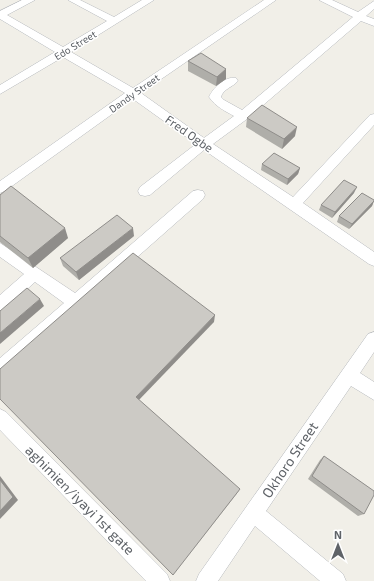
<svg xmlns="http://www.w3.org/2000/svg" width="374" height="581" font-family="'Exo 2',sans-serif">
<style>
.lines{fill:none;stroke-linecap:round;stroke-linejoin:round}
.minor-casing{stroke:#b5b8bc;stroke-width:1}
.minor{fill:#fff;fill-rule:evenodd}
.wall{fill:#afaea9}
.shaded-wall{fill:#8f8d8a}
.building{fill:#cccac5;stroke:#8f8d8a}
.labels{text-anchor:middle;stroke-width:3;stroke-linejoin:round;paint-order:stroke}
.far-street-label{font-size:10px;fill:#5f6368;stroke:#fff}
.street-label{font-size:12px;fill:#5f6368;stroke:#fff}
.near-street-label{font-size:14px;fill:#5f6368;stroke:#fff}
</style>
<rect width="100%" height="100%" fill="#f1efe8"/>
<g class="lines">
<defs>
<g id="minor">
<path d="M22,0H35L7,15L63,47L107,21L68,0H80L114,17L142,0H154L71,52L133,88L264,0H276L141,93L204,138L234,116C225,111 216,107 209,97C213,88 225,76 236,78L238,81C233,87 223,89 221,97L224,100L242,110L353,17L319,0H332L358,12L374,1V9L366,16L374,19V26L361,21L247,119L213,144L293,197L370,115L374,114V125L303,203L374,252V266L369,264L204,150L150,195L145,196L140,195L138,191L140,187L196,144L133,99L5,191L0,193V181L125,93L63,57L0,94V85L55,52L0,19V11Z"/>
<path d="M198,190L203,191L205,195L203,199L6,373L0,376V358L64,303L35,282L5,309L0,311V295L24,274L0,257V243L75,293L193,191Z"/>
<path d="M374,332V352L360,373L374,382V400L351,386L266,511L343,574L346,581H320L255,526L218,581H196L199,574L368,334Z"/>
<path d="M0,409L6,412L167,574L170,581H146L0,430Z"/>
</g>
</defs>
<!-- minor casing -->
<use href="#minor" class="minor-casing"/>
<!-- minor -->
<use href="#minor" class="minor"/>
</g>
<!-- wall -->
<g class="wall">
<path d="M188,61L226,69V79L216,86L188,71Z"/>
<path d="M247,118L295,136L282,149L246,127Z"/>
<path d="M262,164L300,168L298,174L287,185L261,170Z"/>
<path d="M354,193L332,218L319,210L321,205Z"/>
<path d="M0,195L68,238L33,268L0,242Z"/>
<path d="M374,200L372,206L349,229L337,222L339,216Z"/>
<path d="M134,236L79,280L63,266L60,258Z"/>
<path d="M324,456L364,514L358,516L308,479L320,460Z"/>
</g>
<!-- shaded-wall -->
<g class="shaded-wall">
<path d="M226,69V79L216,86L217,77Z"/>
<path d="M297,127L295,136L282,149L284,139Z"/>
<path d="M300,168L298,174L287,185L288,179Z"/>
<path d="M357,187L354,193L332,218L335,212Z"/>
<path d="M374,201L372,206L349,229L352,224Z"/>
<path d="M65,228L68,238L33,268L28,258Z"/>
<path d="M133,228L134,236L79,280L76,272Z"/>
<path d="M40,299L44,306L0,344V333Z"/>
<path d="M215,315L214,322L137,402L136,397Z"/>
<path d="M0,476L18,500L0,519Z"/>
<path d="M240,489L238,492L173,575Z"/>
</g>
<!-- building -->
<g class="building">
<path d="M201,53L226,69L217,77L188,61Z"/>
<path d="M262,105L297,127L284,139L247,118Z"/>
<path d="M274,153L300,168L288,179L262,164Z"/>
<path d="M344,180L357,187L335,212L321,205Z"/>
<path d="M11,186L65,228L28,258L0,236V195Z"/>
<path d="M362,193L374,200V201L352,224L339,216Z"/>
<path d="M117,215L133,228L76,272L60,258Z"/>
<path d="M133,253L215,315L136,397L240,489L173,575L0,399V369Z"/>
<path d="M27,288L40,299L0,333V311Z"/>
<path d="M324,456L374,491V495L364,514L312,476Z"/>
<path d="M0,480L13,497L0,511Z"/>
</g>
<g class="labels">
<!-- far-street labels -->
<g class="far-street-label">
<text transform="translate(75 45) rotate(-31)" y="4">Edo Street</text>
<text transform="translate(134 93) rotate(-35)" y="4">Dandy Street</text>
</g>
<!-- street labels -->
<g class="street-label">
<text transform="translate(189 134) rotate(35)" y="4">Fred Ogbe</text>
</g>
<!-- near-street labels -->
<g class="near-street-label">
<text transform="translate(290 460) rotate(-56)" y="5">Okhoro Street</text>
<text transform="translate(80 500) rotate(45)" y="5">aghimien/iyayi 1st gate</text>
</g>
</g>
<!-- north arrow -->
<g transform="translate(338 545)" stroke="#ffffff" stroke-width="3" paint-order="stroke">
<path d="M0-3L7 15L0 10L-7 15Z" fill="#5f6368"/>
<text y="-6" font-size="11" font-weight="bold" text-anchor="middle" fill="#5f6368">N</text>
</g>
</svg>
